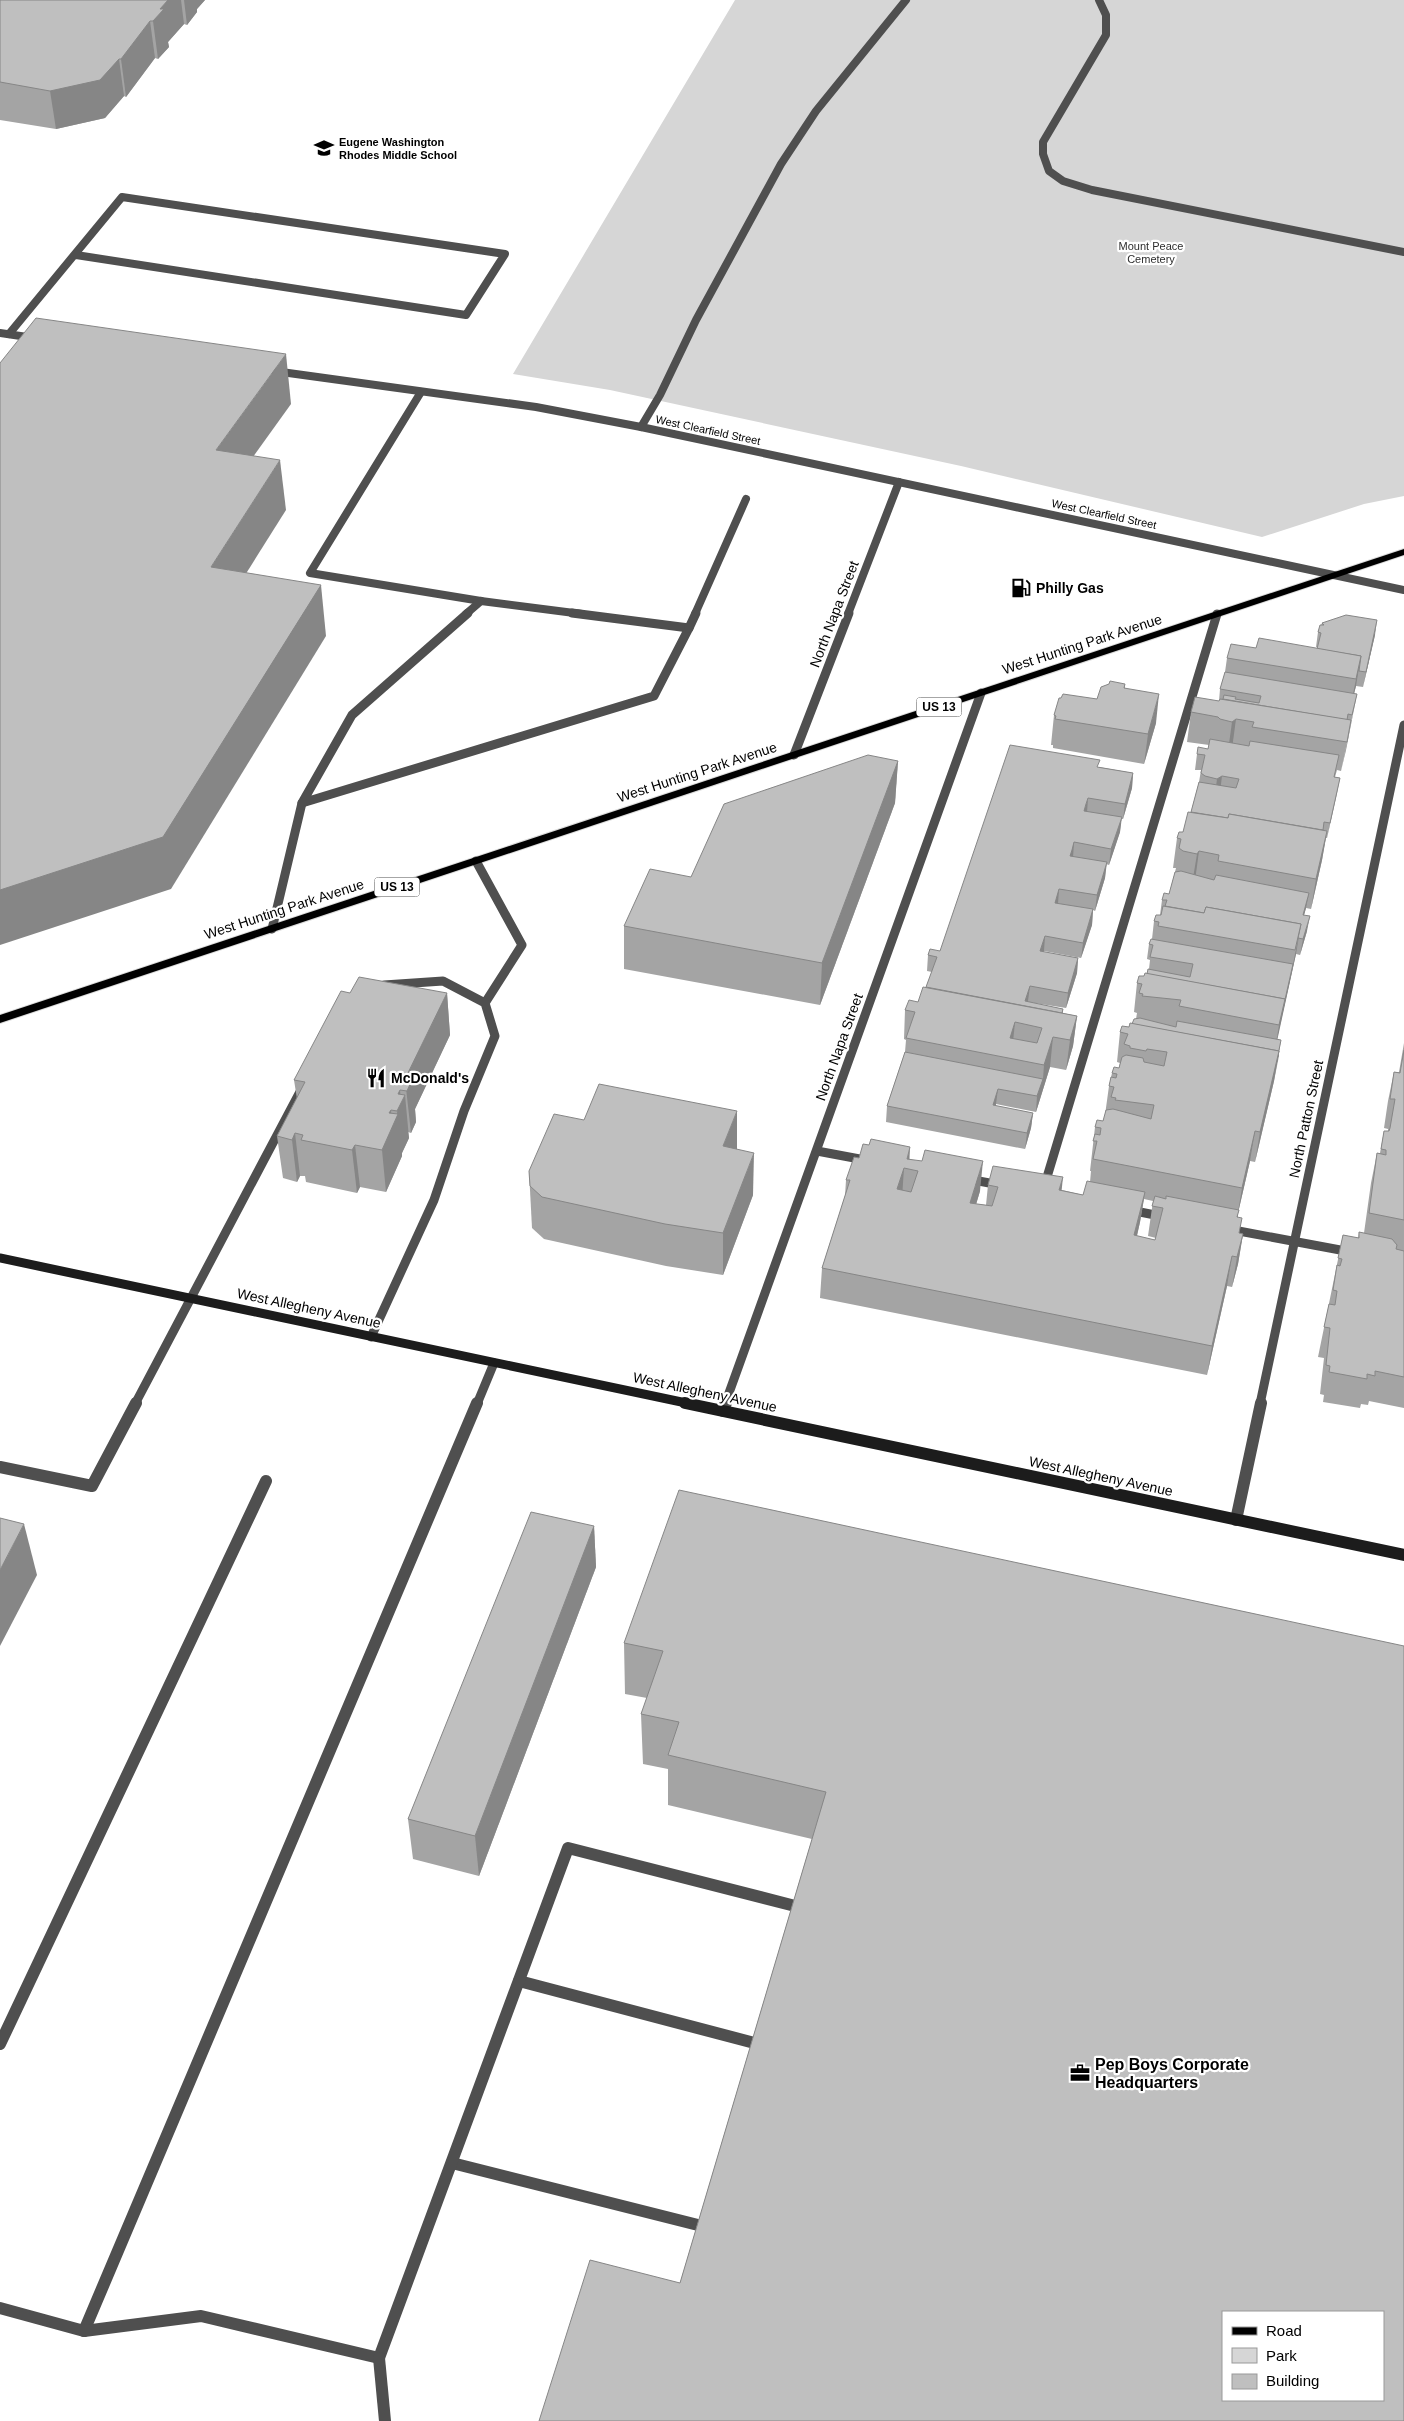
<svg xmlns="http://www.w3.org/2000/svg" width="1404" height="2421" font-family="Arial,sans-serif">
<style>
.green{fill:#d6d6d6}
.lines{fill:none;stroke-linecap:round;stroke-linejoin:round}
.primary-casing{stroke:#dbdbdb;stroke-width:2}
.lane-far2{stroke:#4f4f4f;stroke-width:8}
.lane-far1{stroke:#4f4f4f;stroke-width:9}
.lane{stroke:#4f4f4f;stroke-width:12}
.street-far2{stroke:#4f4f4f;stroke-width:8}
.street-far1{stroke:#4f4f4f;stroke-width:9}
.street{stroke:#4f4f4f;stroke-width:12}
.secondary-far1{stroke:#1c1c1c;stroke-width:9}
.secondary{stroke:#1c1c1c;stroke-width:12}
.primary{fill:#000;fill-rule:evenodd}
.wall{fill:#a4a4a4;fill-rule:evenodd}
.shaded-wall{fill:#868686}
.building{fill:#bfbfbf;stroke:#868686;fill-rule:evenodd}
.labels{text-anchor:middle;stroke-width:4.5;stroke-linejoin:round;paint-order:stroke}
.far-poi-label{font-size:11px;font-weight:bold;fill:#000;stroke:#fff;text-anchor:start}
.far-park-label{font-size:11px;fill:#2d2d2d;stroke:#fff}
.far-street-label{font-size:11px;fill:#000;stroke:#fff}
.shield{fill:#fff;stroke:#4c4c4c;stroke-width:1}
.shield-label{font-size:12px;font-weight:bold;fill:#000}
.poi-label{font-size:14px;font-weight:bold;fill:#000;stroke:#fff;text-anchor:start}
.street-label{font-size:14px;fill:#000;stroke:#fff}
.near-poi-label{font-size:16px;font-weight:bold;fill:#000;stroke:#fff;text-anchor:start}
</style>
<rect width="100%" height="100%" fill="#fff"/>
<!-- green -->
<path class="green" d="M735,0H1404V496L1364,504L1262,537L961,466L610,390L513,374Z"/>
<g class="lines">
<defs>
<path id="primary" d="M1404,549V555L0,1023V1015Z"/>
</defs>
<!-- primary casing -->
<use href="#primary" class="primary-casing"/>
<!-- lane-far2 -->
<g class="lane-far2">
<path d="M1099,0L1106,15V35L1043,142V154L1049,171L1063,181L1092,190L1404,252"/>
<path d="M9,334L122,197L505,254L466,315L76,255"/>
<path d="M421,392L310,573L481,601"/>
<path d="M641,427L660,395L696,320L781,164L816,111L906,0"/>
<path d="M481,601L582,614"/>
<path d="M466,614L481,601"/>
<path d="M695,614L746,499"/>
</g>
<!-- lane-far1 -->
<g class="lane-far1">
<path d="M468,613L352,715L302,803L654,696L689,628L572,613"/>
<path d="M689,628L696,613"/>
<path d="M476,861L522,945L485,1003"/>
<path d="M272,929L302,803"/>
<path d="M817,1151L865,1160"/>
<path d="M968,1179L1000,1185"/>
<path d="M1044,1187L1217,614"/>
<path d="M1130,1210L1165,1217"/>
<path d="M1228,1229L1351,1252"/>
<path d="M371,1337L434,1200L464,1111L495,1036L485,1003L443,981L384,985"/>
<path d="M135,1404L303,1086"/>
<path d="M477,1404L494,1363"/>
</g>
<!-- lane -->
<g class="lane">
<path d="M0,1467L92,1486L136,1403"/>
<path d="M519,1981L762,2045"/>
<path d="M0,2044L266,1481"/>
<path d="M452,2163L698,2225"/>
<path d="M0,2308L84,2331L477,1403"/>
<path d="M84,2331L201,2316L379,2358L568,1848L799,1907"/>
<path d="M379,2358L385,2421"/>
</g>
<!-- street-far2 -->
<g class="street-far2">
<path d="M0,333L34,338"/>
<path d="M274,371L536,407L641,427L1404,590"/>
<path d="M848,614L899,482"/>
</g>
<!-- street-far1 -->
<g class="street-far1">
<path d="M794,755L849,613"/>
<path d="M725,1404L981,693"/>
<path d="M1260,1404L1404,725"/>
</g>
<!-- street -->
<g class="street">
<path d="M723,1411L726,1403"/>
<path d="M1236,1520L1261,1403"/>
</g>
<!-- secondary-far1 -->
<path class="secondary-far1" d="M0,1258L691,1404"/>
<!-- secondary -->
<path class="secondary" d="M685,1403L1404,1555"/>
<!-- primary -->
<use href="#primary" class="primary"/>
</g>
<!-- wall -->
<g class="wall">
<path d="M0,0H205L197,9V12L187,25L184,24L168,42L169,47L158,59L155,58L126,97L124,96L105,118L56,129L0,120Z"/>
<path d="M1322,623L1375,635L1363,687L1356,686L1354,694H1357L1341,771L1337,770L1335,777L1340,778L1327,838H1326L1322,860L1311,909L1306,908L1304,915L1307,931L1300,955L1296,954L1277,1039L1279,1056L1274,1081L1255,1162L1250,1161L1238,1213V1217L1239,1233L1243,1234L1238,1264L1232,1287L1227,1286L1207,1375L820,1298L822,1268L845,1196L846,1180L859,1158L869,1145L910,1159L980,1191L976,1204L986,1205L988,1185L1062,1190L1083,1195L1090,1182L1091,1171H1090L1095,1127L1103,1121L1105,1115L1109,1086L1112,1073L1119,1068L1120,1063L1117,1062L1120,1032L1129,1027L1136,1019L1137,1013L1134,1012L1137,983L1147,974L1149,969L1150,960L1147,959L1149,944L1152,939L1154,921L1160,915L1162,900L1169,894L1175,872L1176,868H1173L1177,838L1183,832L1191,812L1199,782L1201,770H1195L1197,754L1208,749L1209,745L1187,742L1191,712L1219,701L1220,689L1225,672L1227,658L1256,648L1317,649V647H1316L1318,632ZM1144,1199L1153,1201L1148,1236L1156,1238L1155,1240L1137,1236L1140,1222Z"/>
<path d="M1125,684V688L1156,723L1144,764L1053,748V745H1051L1054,715L1061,698L1097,699Z"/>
<path d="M898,761L895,803L820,1005L624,969V926Z"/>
<path d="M1099,767L1133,773L1132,788L1123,819H1121L1120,832L1109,865L1106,864L1105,878L1095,911L1093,910L1092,925L1081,958L1044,951L1043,952L1078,958L1077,973L1066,1008L1028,1002L1063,1009V1013L1077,1016L1073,1046L1066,1070L1050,1067L1036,1112L996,1104V1106L1033,1113L1031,1128L1025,1149L886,1122L887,1106L905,1052L906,1040L904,1039L905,1010L918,1002L926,987L932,972L927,971L928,955L940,951Z"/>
<path d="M350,993H447L450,1035L415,1109L416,1122L411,1133L408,1132L409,1138L402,1153V1156L386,1192L360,1187L357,1193L306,1182L305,1176H300L297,1182L283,1178L277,1136L297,1099L294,1080Z"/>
<path d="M1404,1043V1408L1369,1401L1368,1405L1361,1404L1360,1408L1323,1402L1324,1395L1320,1394L1324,1358L1318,1357L1343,1235L1358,1238L1359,1232L1364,1233L1371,1183L1377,1153H1380L1384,1131H1388V1129L1384,1128L1388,1101L1394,1072H1399Z"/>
<path d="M584,1120L737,1149L753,1195L723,1275L666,1266L544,1239L532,1228L529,1171Z"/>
<path d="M594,1526L596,1567L479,1876L413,1859L408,1819Z"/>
<path d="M624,1643L1404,1646L680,2283L812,1839L668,1805V1769L643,1764L641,1714L647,1698L625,1694Z"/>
</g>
<!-- shaded-wall -->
<g class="shaded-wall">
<path d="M168,0H181L184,24L168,42L169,47L158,59L153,21L160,9Z"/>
<path d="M184,0H205L197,9V12L187,25Z"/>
<path d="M150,21L155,58L126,97L121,59Z"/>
<path d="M119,59L124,96L105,118L56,129L50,91Z"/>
<path d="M286,354L291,404L222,500L216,450Z"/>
<path d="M280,460L286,510L218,618L211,567Z"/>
<path d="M321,585L326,636L171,889L0,945V890Z"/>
<path d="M1377,620L1375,635L1363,687L1366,672Z"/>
<path d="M1361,656L1356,686L1350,709L1356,679Z"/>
<path d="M1159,694L1156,723L1144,764L1148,734Z"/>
<path d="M1357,694L1346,750L1341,771L1347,742Z"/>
<path d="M1236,719L1232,749L1228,751L1232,722Z"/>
<path d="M898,761L895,803L820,1005L822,963Z"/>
<path d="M1133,773L1132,788L1123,819L1125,804Z"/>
<path d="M1222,776L1220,792L1215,794L1217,779Z"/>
<path d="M1340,778L1337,793L1327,838L1330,823Z"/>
<path d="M1088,798L1087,813L1084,811Z"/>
<path d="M1122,817L1120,832L1109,865L1111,849Z"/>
<path d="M1327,831L1322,860L1311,909L1316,879Z"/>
<path d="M1074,842L1073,858L1070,856Z"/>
<path d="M1199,851L1195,881L1192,884L1197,854Z"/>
<path d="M1107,862L1105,878L1095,911L1097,895Z"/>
<path d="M1059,889L1058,904L1055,903Z"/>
<path d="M1309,893L1306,908L1300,930L1303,915Z"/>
<path d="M1093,909L1092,925L1081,958L1083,943Z"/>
<path d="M1310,916L1307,931L1300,955L1303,939Z"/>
<path d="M1301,924L1296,954L1274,1055L1279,1025L1293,964Z"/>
<path d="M1045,936L1044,951L1039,967L1040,951Z"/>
<path d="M1078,958L1077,973L1066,1008L1068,993Z"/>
<path d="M1030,986L1028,1001L1024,1017L1025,1001Z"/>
<path d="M447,993L450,1035L415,1109L416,1122L411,1133L405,1079Z"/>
<path d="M1077,1016L1073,1046L1066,1070L1070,1040Z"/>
<path d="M1015,1022L1012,1052L1010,1038Z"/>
<path d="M1053,1037L1050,1067L1036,1112L1037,1096L1043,1079L1044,1065Z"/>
<path d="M1281,1040L1274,1081L1255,1162L1260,1132Z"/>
<path d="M998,1089L996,1104L992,1121L993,1105Z"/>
<path d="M400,1090L401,1103L405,1095L409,1138L402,1153V1156L386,1192L382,1150L389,1113L391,1110L392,1126L397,1115L398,1094Z"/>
<path d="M737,1111V1153L723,1146Z"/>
<path d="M1033,1113L1031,1128L1025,1149L1027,1133Z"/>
<path d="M1255,1131L1250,1161L1238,1213L1232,1247L1242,1188Z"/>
<path d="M295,1133L300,1176L297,1182L292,1140Z"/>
<path d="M355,1145L360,1187L357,1193L352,1150Z"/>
<path d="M910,1147L909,1169L907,1159Z"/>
<path d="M754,1153L753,1195L723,1275V1233Z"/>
<path d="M983,1161L980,1191L968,1232L970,1203Z"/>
<path d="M904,1168L902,1198L897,1189Z"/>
<path d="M1063,1177L1060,1206L1059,1190Z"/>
<path d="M1145,1192L1140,1222L1130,1265L1134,1235Z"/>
<path d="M1243,1234L1238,1264L1232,1287L1237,1257Z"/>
<path d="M1232,1256L1227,1286L1207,1375L1212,1346Z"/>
<path d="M24,1524L37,1575L0,1646V1570Z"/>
<path d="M594,1526L596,1567L479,1876L475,1836Z"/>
</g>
<!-- building -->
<g class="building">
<path d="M0,0H168L160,9H164L153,21H150L121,59H119L100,80L50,91L0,82Z"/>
<path d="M36,318L286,354L216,450L280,460L211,567L321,585L163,837L0,890V363Z"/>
<path d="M1346,615L1377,620L1366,672L1359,671L1361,656L1317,649L1321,633L1318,632L1320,625H1324L1322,623Z"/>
<path d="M1259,638L1361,656L1356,679L1227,658L1231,644L1256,648Z"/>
<path d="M1225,672L1357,694L1352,715L1348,714L1347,720L1223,699L1224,695L1236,697L1235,699L1259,703L1261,696L1220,689Z"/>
<path d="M1110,681L1125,684L1124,688L1159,694L1148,734L1055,719L1056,716L1054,715L1059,698H1061L1063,694L1097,699L1101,687L1109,684Z"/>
<path d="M1195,697L1219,701L1220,699L1351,720L1347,742L1252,727L1254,722L1236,719L1232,722L1220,719L1218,717L1191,712Z"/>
<path d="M1210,739L1249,746L1250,741L1339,755L1334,777L1340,778L1330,823L1324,822L1323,830L1229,814L1228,818L1191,812L1199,782L1236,788L1239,779L1222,776L1217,779L1205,776L1201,773L1205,755L1197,754L1198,747L1208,749Z"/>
<path d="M1010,745L1100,760L1097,767L1133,773L1125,804L1088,798L1086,804L1084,811L1122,817L1111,849L1074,842L1072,850L1070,856L1107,862L1097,895L1059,889L1055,903L1093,909L1083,943L1045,936L1040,951L1078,958L1068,993L1030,986L1025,1001L1063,1009L1062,1013L926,987L937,957L928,955L930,949L940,951Z"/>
<path d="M868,755L898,761L822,963L624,926L650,869L691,877L724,804Z"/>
<path d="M1188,812L1228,818L1229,814L1327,831L1316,879L1218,861L1219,855L1199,851L1197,854L1183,851L1179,848L1181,839L1177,838L1179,832H1183Z"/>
<path d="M1181,871L1214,880L1216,875L1309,893L1303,915L1310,916L1303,939L1298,938L1301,924L1206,907L1204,913L1165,906L1167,900H1162L1164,893L1169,894L1175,872Z"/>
<path d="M1163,906L1204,913L1206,907L1301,924L1295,950L1158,926L1159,922L1154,921L1156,915H1161Z"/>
<path d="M1151,939L1293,964L1282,1013L1285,999L1147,974L1148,969L1190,977L1193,964L1150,957L1153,945L1149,944Z"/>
<path d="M1145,973L1285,999L1279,1025L1179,1006L1181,1000L1142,996L1143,994L1139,993L1142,984L1137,983L1139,976H1144Z"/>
<path d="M359,977L447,993L405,1079L412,1080L407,1091L400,1090L398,1094L405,1095L397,1111L391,1110L389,1113L398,1114L382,1150L355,1145L352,1150L301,1140L303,1135L295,1133L292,1140L277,1136L305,1082L294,1080L341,991L350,993Z"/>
<path d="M923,987L1077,1016L1070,1040L1053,1037L1044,1065L906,1038L915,1012L905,1010L909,1000L918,1002ZM1015,1022L1042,1028L1037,1043L1010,1038Z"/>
<path d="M1140,1018L1176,1027L1177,1021L1281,1040L1276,1065L1279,1051L1132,1024L1134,1019Z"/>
<path d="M1130,1023L1279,1051L1260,1132L1255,1131L1242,1188L1093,1159L1097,1141H1093L1095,1134L1100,1135L1101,1128L1095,1127L1097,1120L1103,1121L1106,1110L1113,1109L1151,1119L1154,1105L1115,1100L1116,1098L1111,1097L1114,1087L1109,1086L1111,1077L1116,1078L1117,1074L1112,1073L1114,1067L1119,1068L1122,1057L1126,1055L1143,1058L1144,1062L1164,1066L1167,1052L1147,1049L1146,1051L1130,1048V1046L1124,1044L1128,1034L1120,1032L1122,1026L1129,1027Z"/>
<path d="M1404,1050V1220L1369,1213L1377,1153L1386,1155V1150L1381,1149L1384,1131H1389L1390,1128L1395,1099H1390L1394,1072L1400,1073Z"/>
<path d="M905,1052L1043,1079L1037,1096L998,1089L993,1105L1033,1113L1027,1133L887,1106Z"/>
<path d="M599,1084L737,1111L723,1146L754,1153L723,1233L665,1224L542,1197L530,1186L529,1171L554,1114L584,1120Z"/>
<path d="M871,1139L910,1147L907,1159L922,1161L925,1150L983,1161L970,1203L992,1206L998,1187L988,1185L993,1166L1063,1177L1059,1190L1083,1195L1087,1181L1145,1192L1134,1235L1155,1240L1163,1208L1152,1206L1155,1196L1166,1199V1196L1239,1210L1237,1217L1242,1218L1239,1233L1243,1234L1237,1257L1232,1256L1212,1346L822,1268L850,1180H846L854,1157L859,1158L863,1144L869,1145ZM904,1168L918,1171L911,1192L897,1189Z"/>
<path d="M1359,1232L1392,1239L1397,1245L1396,1249L1404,1251V1377L1375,1371V1376L1367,1374V1379L1329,1372L1330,1366L1326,1365L1330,1328L1324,1327L1329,1304L1335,1305L1337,1291L1333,1290L1337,1265L1340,1266L1342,1259L1338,1258L1343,1235L1359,1238Z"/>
<path d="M679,1490L1404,1646V2421H539L590,2260L680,2283L826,1792L668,1755L679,1722L641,1714L663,1651L624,1643ZM1223,2312H1383V2400H1223Z"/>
<path d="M531,1512L594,1526L475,1836L408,1819Z"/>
<path d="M0,1518L24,1524L0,1570Z"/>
</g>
<!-- icons -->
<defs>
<symbol id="school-bare" viewBox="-9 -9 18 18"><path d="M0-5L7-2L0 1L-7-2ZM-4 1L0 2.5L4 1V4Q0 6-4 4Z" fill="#000" stroke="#fff" stroke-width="2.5" paint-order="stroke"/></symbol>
<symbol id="fuel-bare" viewBox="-9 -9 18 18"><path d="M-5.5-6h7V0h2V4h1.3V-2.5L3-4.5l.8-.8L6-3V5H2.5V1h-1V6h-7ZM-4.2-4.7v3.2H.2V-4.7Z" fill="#000" stroke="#fff" stroke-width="2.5" paint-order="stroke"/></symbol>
<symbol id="restaurant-bare" viewBox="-9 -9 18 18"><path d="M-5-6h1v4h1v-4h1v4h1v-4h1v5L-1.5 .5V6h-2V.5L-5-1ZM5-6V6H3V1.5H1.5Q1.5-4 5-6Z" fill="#000" stroke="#fff" stroke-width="2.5" paint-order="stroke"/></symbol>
<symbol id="office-bare" viewBox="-9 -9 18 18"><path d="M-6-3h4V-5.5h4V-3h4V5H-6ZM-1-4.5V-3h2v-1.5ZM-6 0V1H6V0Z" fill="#000" stroke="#fff" stroke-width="2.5" paint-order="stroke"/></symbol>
</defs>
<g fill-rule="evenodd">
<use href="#school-bare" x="310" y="134" width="28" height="28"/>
<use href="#fuel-bare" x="1007" y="574" width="28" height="28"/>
<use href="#restaurant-bare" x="362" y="1064" width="28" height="28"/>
<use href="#office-bare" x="1066" y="2059" width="28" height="28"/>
</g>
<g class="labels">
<!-- far-poi labels -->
<g class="far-poi-label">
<text x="339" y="146">Eugene Washington<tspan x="339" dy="13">Rhodes Middle School</tspan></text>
</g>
<!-- far-park labels -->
<g class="far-park-label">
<text x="1151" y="250">Mount Peace<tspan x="1151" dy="13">Cemetery</tspan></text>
</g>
<!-- far-street labels -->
<g class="far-street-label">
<text transform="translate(708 430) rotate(12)" y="4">West Clearfield Street</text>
<text transform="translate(1104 514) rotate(12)" y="4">West Clearfield Street</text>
</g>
<!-- shield labels -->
<g class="shield">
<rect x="916.5" y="697.5" width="45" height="19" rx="4"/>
<rect x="374.5" y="877.5" width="45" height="19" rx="4"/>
</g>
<g class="shield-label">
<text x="939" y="711">US 13</text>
<text x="397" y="891">US 13</text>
</g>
<!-- poi labels -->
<g class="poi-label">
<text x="1036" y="593">Philly Gas</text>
<text x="391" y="1083">McDonald's</text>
</g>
<!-- street labels -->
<g class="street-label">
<text transform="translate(834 614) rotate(-69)" y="5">North Napa Street</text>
<text transform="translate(1082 644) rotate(-18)" y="5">West Hunting Park Avenue</text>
<text transform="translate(697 772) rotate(-18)" y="5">West Hunting Park Avenue</text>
<text transform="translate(284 909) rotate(-18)" y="5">West Hunting Park Avenue</text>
<text transform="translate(839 1047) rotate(-70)" y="5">North Napa Street</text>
<text transform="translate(1306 1119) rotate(-78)" y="5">North Patton Street</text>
<text transform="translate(309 1308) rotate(12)" y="5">West Allegheny Avenue</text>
<text transform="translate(705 1392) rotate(12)" y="5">West Allegheny Avenue</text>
<text transform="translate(1101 1476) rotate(12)" y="5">West Allegheny Avenue</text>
</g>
<!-- near-poi labels -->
<g class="near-poi-label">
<text x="1095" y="2070">Pep Boys Corporate<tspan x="1095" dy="18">Headquarters</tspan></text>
</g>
</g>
<!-- legend -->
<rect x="1222" y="2311" width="162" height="90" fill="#ffffff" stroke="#999999"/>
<rect x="1232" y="2327" width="25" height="8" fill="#000000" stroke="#999999"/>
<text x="1266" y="2336" font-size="15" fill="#000000">Road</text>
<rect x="1232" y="2348" width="25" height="15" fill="#d6d6d6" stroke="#999999"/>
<text x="1266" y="2361" font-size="15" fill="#000000">Park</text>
<rect x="1232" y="2374" width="25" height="15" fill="#bfbfbf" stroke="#999999"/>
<text x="1266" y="2386" font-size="15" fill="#000000">Building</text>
</svg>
